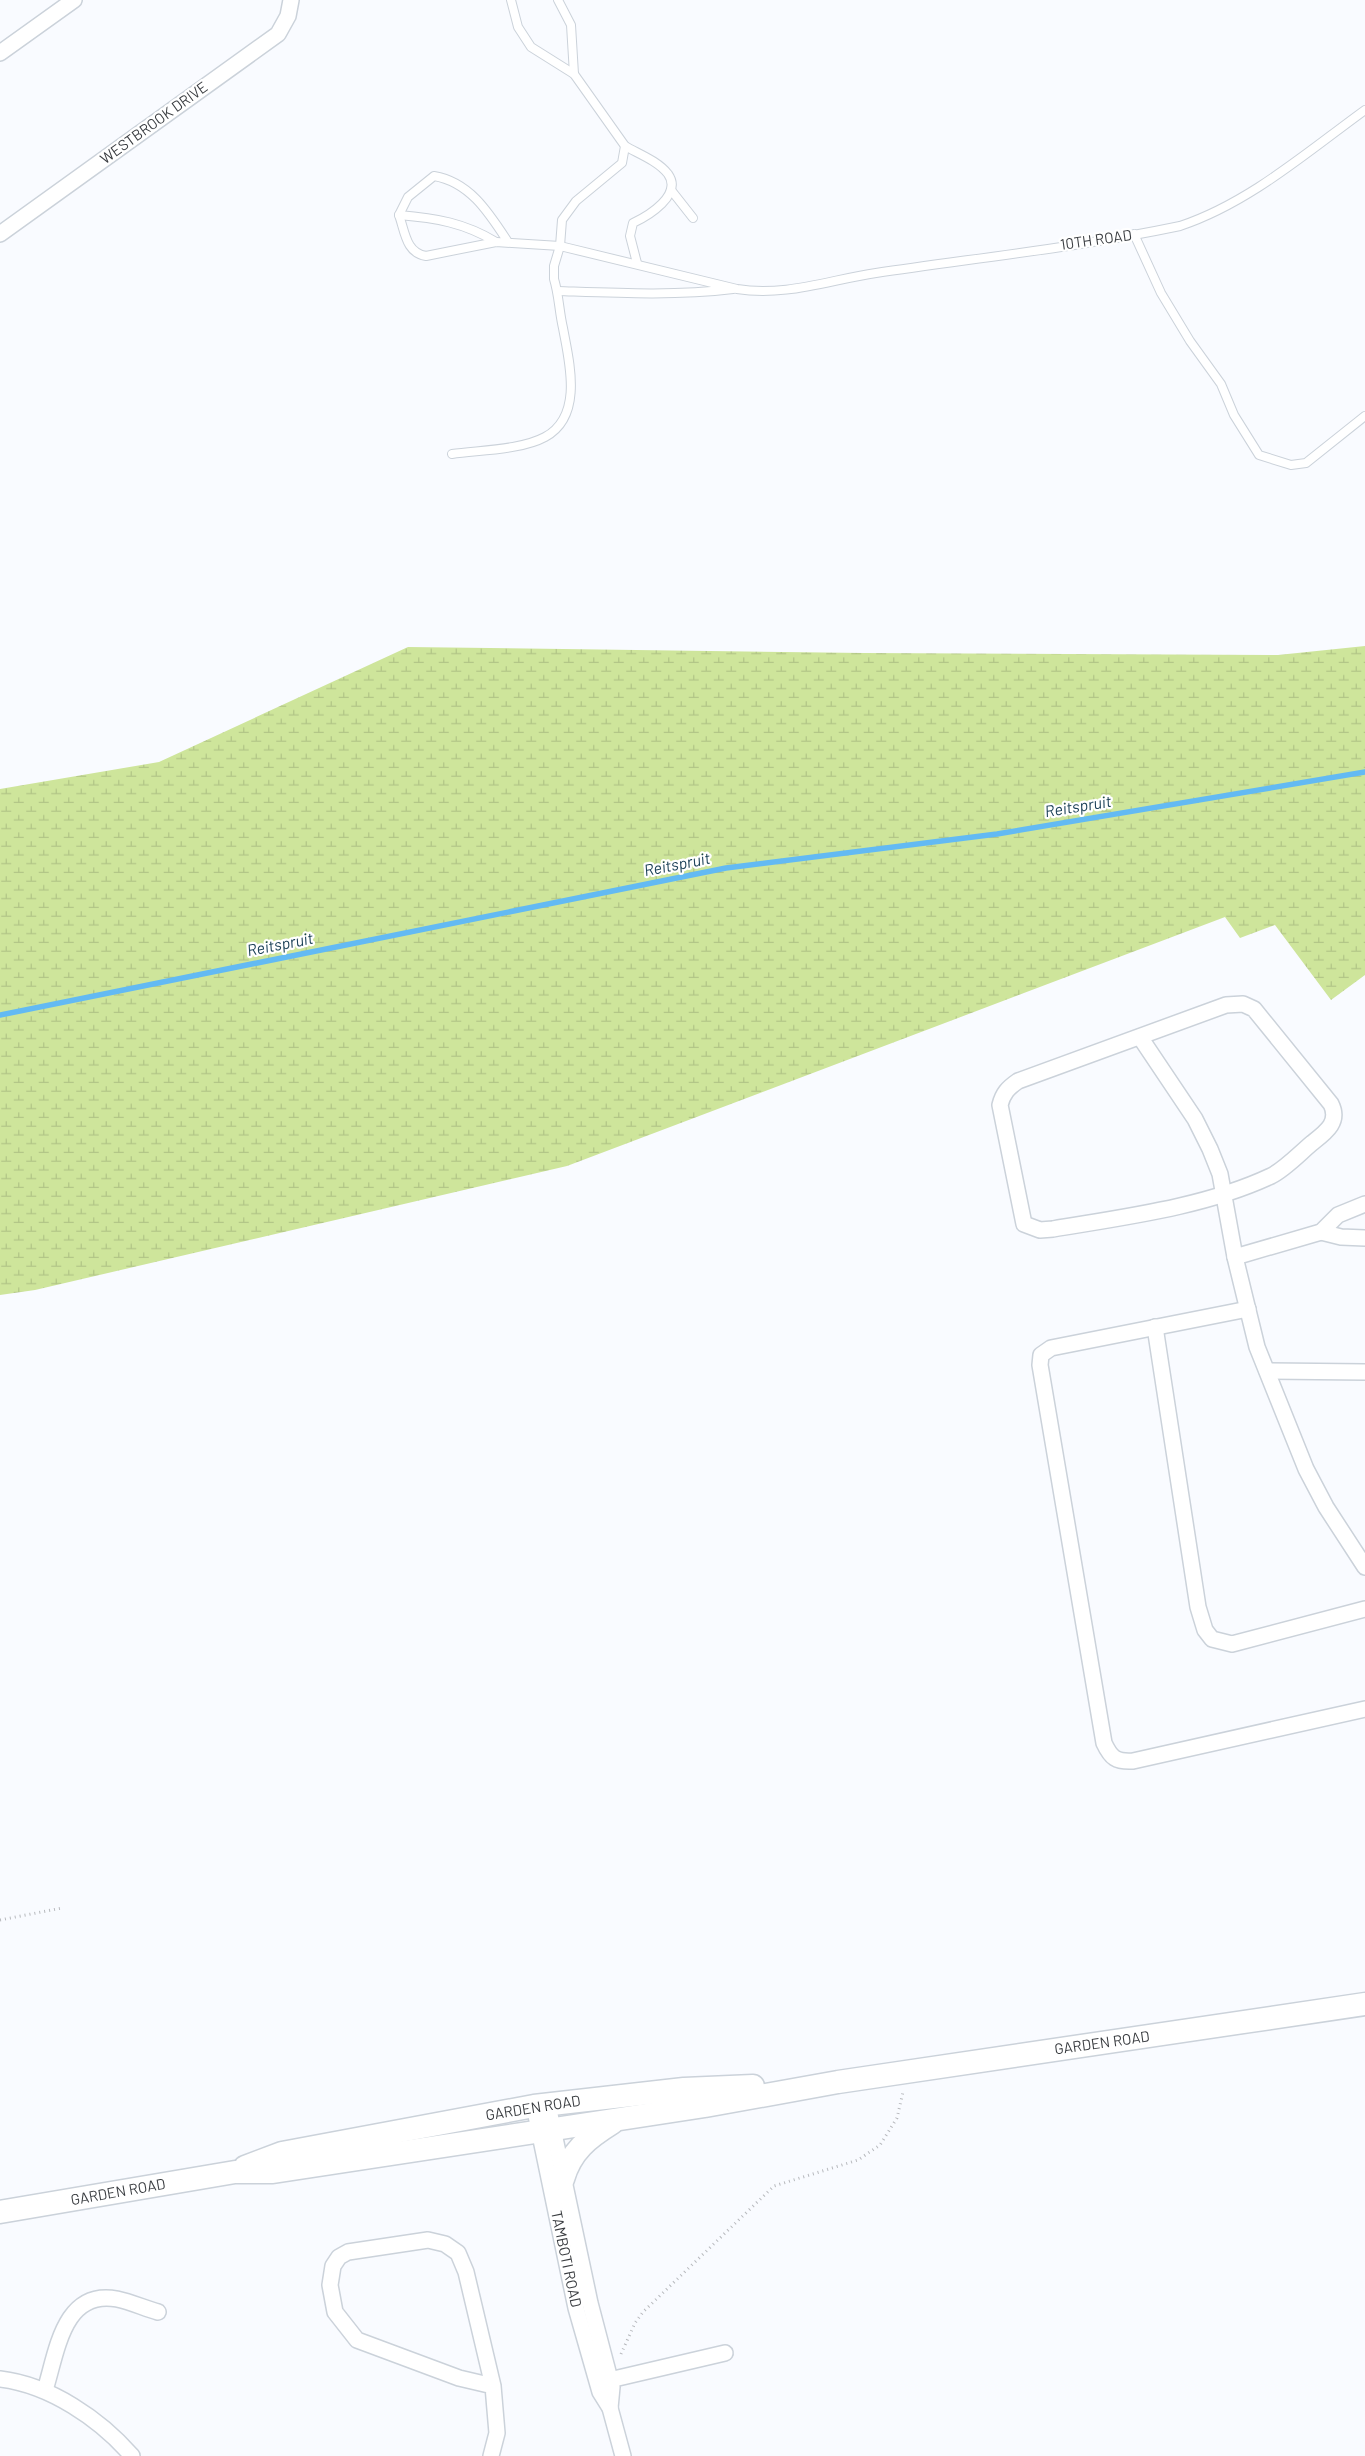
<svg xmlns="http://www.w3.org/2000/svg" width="1365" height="2456" font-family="Barlow,sans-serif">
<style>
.wetland{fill:url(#wetland-marsh)}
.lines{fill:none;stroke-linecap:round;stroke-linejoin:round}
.stream{stroke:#63baf3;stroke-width:5.5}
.lane-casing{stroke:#cbd2da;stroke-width:10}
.street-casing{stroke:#cbd2da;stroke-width:18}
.secondary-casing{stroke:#cbd2da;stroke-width:25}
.path{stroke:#b7b9bd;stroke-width:3;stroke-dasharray:1 4;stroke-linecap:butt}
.lane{stroke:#fff;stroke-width:8}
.street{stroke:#fff;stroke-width:15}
.secondary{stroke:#fff;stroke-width:22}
.labels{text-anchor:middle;stroke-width:4.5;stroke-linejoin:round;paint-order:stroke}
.street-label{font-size:15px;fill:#3a3d41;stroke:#fff}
.water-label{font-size:16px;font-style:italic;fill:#1b4057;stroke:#fff}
</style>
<defs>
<pattern id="wetland-marsh" width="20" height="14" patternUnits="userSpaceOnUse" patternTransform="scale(1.25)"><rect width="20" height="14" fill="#cee59b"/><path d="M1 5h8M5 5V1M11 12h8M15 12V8" fill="none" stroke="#b2c587"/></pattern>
</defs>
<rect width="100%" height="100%" fill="#f9fbff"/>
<!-- wetland -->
<path class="wetland" d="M1365,646V975L1331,1000L1275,925L1240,938L1225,917L567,1166L35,1290L0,1295V789L159,762L408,647L864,653L1278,655Z"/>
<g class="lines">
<!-- stream -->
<path class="stream" d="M0,1015L726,868L997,834L1365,772"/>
<defs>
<g id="lane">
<path d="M558,0L571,25L574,74"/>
<path d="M625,146C639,154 658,161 668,174C683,195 648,216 633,223L630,236L637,263"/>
<path d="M671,190L693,218"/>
<path d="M399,215C436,218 465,223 496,242"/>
<path d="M1134,234L1161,293L1190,341L1221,384L1234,415L1259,455L1291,465L1306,463L1365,416"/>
<path d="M508,242C489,213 470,182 434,176L408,197L399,215C405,232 406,253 426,256L496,242L560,246L737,289C784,297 829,280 876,273C977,258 1080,247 1180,226C1249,203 1307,152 1365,110"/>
<path d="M558,291C616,293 674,296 733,289"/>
<path d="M452,454C480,450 521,450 545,437C584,416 569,361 563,328C559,311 559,295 554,279V266L560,246L562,220L576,201L622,163L625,146L574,74L531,47L518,27L511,0"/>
</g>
<g id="street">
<path d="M0,53L74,0"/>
<path d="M0,234L278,34L288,16L291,0"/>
<path d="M1243,1004L1254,1009L1331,1104C1340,1122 1326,1132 1312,1143C1299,1154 1285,1169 1271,1176C1205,1207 1124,1217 1053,1229L1040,1230L1024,1224L1000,1105C1003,1093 1008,1088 1018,1081L1226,1005Z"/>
<path d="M1140,1037L1195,1119L1210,1149L1220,1174L1235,1257L1257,1347L1306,1469L1326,1507L1365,1567"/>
<path d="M1321,1232L1341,1237L1365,1238"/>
<path d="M1235,1257L1321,1232L1338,1215L1365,1204"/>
<path d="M1248,1309L1051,1348L1041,1355L1040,1365L1104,1743C1111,1758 1116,1762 1133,1761L1365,1709"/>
<path d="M1155,1327L1198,1607L1205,1630L1212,1639L1232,1644L1365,1609"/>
<path d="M1267,1371L1365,1372"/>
<path d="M548,2105L590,2303L612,2387L610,2408"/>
<path d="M534,2106L576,2308L600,2392L610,2408L623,2456"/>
<path d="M0,2379C50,2385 100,2419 132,2456"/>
<path d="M601,2382L725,2353"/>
<path d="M45,2390C57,2352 63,2289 117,2299C131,2302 144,2308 158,2312"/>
<path d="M491,2456L497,2433L493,2386L466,2272L458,2253L445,2244L428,2240L348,2252L339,2257L333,2266L330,2285L335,2312L357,2340L459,2378L493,2386"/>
</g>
<g id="secondary">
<path d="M245,2167L282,2153L534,2106L684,2089L753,2086"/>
<path d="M563,2179C571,2151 588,2138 612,2123"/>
<path d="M0,2212L235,2172H273L705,2106L838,2082L1365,2004"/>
</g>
</defs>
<!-- lane casing -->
<use href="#lane" class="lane-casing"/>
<!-- street casing -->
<use href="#street" class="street-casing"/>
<!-- secondary casing -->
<use href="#secondary" class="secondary-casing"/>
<!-- path -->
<g class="path">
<path d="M0,1920L62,1908"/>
<path d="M621,2354L635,2323L643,2312L774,2186L858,2160L880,2145L897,2118L903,2092"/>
</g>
<!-- lane -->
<use href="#lane" class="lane"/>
<!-- street -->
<use href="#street" class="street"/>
<!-- secondary -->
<use href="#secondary" class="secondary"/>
</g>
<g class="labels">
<!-- street labels -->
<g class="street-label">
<text transform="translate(154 123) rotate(-36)" y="5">WESTBROOK DRIVE</text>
<text transform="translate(1096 240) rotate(-8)" y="5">10TH ROAD</text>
<text transform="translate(1102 2043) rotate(-8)" y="5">GARDEN ROAD</text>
<text transform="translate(533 2108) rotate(-9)" y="5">GARDEN ROAD</text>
<text transform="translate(118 2192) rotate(-10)" y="5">GARDEN ROAD</text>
<text transform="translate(566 2259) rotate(78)" y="5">TAMBOTI ROAD</text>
</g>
<!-- water labels -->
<g class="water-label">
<text transform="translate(1078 806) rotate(-9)" y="6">Reitspruit</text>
<text transform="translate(677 864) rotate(-11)" y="6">Reitspruit</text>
<text transform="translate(280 944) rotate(-11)" y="6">Reitspruit</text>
</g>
</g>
</svg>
